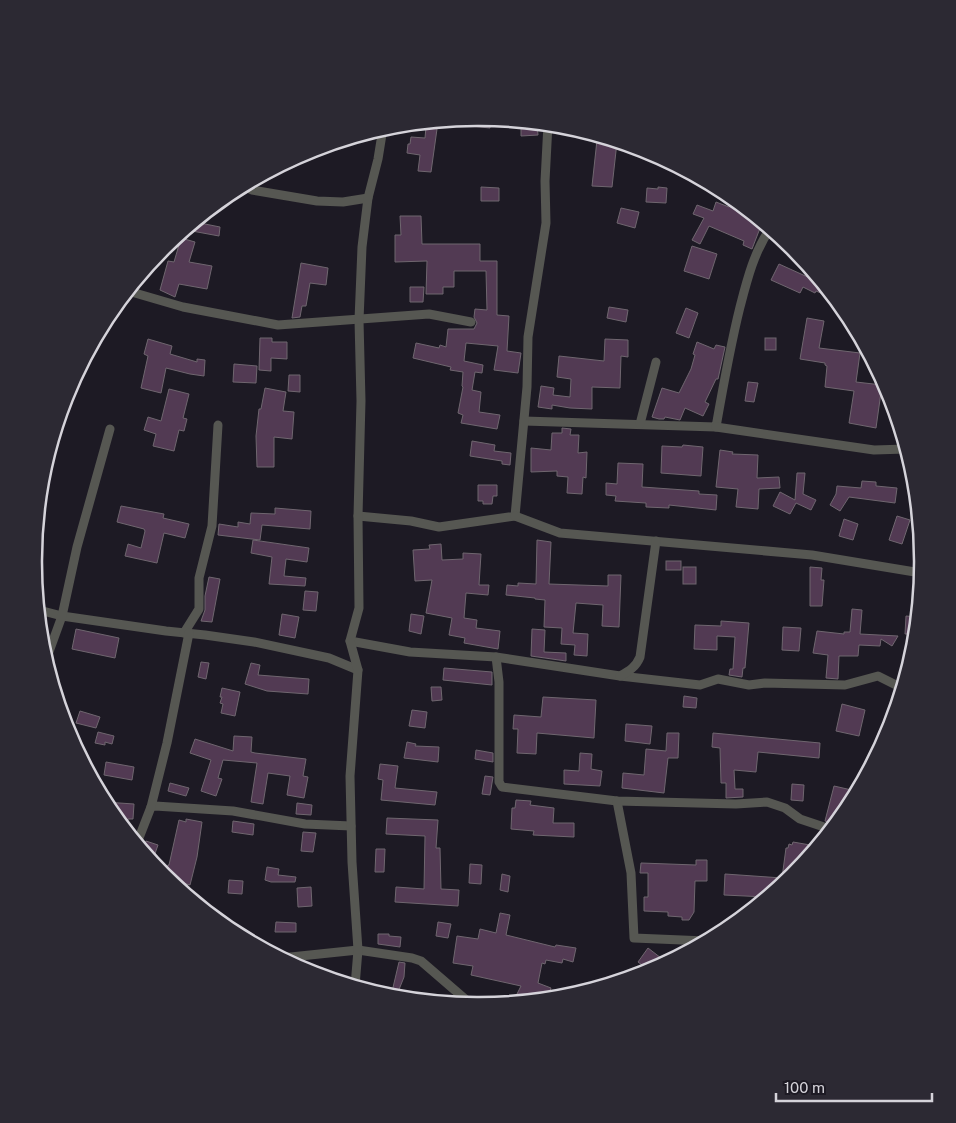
<svg xmlns="http://www.w3.org/2000/svg" width="956" height="1123" font-family="'Public Sans',sans-serif">
<style>
.building{fill:#523a53;stroke:#6f666f}
.lines{fill:none;stroke-linecap:round;stroke-linejoin:round}
.minor{stroke:#565752;stroke-width:9}
.rim{fill:none;stroke:#d5d3da;stroke-width:2.5}
</style>
<rect width="100%" height="100%" fill="#1d1a24"/>
<!-- building -->
<g class="building">
<path d="M478,117L490,118V128L449,124V120Z"/>
<path d="M537,123L538,135L521,136V124Z"/>
<path d="M426,127L437,129L431,172L418,171L420,155L407,153L408,144H410L411,137L425,138Z"/>
<path d="M597,140L617,142L612,187L592,186Z"/>
<path d="M481,187L499,188V201H481Z"/>
<path d="M658,187L667,188L666,203L646,202L647,188L658,189Z"/>
<path d="M732,200L737,202L762,223L752,249L743,245L744,241L709,226L700,244L692,240L704,218L693,214L697,205L713,211L716,202L729,207Z"/>
<path d="M621,208L639,212L635,228L617,223Z"/>
<path d="M400,216H421L422,244H480V261H497V315L509,316L507,351L521,353L518,373L494,370L498,346L466,343L464,361L483,365L482,373L475,372L472,390L481,392L479,412L500,415L497,429L461,423L463,415L458,413L463,387L462,386L463,372L450,370L451,367L413,358L416,343L439,348L440,345L446,347L448,329H474L477,323L474,317L475,309L487,310L486,271H454V287H443V294H426L427,261L395,262V235H401Z"/>
<path d="M195,222L220,227L219,236L192,231Z"/>
<path d="M181,238L195,242L189,262L212,266L207,289L179,284L175,297L160,290L168,261L174,262Z"/>
<path d="M692,246L717,254L709,279L684,271Z"/>
<path d="M301,263L328,268L326,285L310,283L306,306H302L300,317L292,318Z"/>
<path d="M779,264L812,279L814,274L835,299L816,291L815,293L803,287L800,293L771,280Z"/>
<path d="M410,287H424L423,302H410Z"/>
<path d="M609,307L628,310L626,322L607,318Z"/>
<path d="M686,308L698,313L689,338L676,333Z"/>
<path d="M807,318L824,321L819,348L860,353L856,382L882,385L876,428L849,423L854,391L825,387L827,366L825,365V363L800,359Z"/>
<path d="M260,338H272V342H287V359L271,358V371L259,370Z"/>
<rect x="765" y="338" width="11" height="12"/>
<path d="M148,339L172,346L170,354L197,362V359L205,360L204,376L190,374L166,368L161,393L141,388L148,356L144,354Z"/>
<path d="M605,339L628,340V357L621,356L620,388L592,387V409L570,408L552,405V409L538,407L541,386L554,388L553,395L570,397L571,379L557,377L559,356L604,361Z"/>
<path d="M697,342L714,349L716,345L725,347L718,379H716L705,402L709,404L703,416L685,408L680,420L665,417L664,419H659L652,417L662,388L679,393L691,369L695,355L693,354Z"/>
<path d="M234,364L257,366L256,383L233,382Z"/>
<path d="M289,375H300V392L288,391Z"/>
<path d="M748,382L758,383L754,402L745,401Z"/>
<path d="M265,388L286,392L283,411L294,412L292,439L274,437V467H257L256,436L259,409H261Z"/>
<path d="M169,389L189,394L183,418L187,419L184,431L179,430L174,451L153,446L156,434L144,430L148,417L161,421Z"/>
<path d="M562,428L571,429L570,435H579L578,453L587,452L586,478L583,477L582,494L567,493L568,477L557,476V471L531,472V448L551,450L552,433H562Z"/>
<path d="M472,441L495,445L494,451L511,453L510,465L502,464V461L470,456Z"/>
<path d="M683,445L703,447L701,476L661,473L662,446L682,447Z"/>
<path d="M720,450L733,452L732,454L758,455L757,478L779,477L780,488L759,489L758,509L736,507L738,489L716,487Z"/>
<path d="M618,463L643,464L642,487L699,491V494L717,495L716,510L669,505V508L646,507V503L615,501L616,496L606,495V483L617,484Z"/>
<path d="M797,473H805L803,494L816,500L811,510L796,503L790,514L773,506L780,492L795,500Z"/>
<path d="M862,481L876,482V486L897,488L895,503L849,497L840,511L830,505L836,494L837,486L861,488Z"/>
<path d="M478,485H497V496H493L492,504H483V501H478Z"/>
<path d="M121,506L164,514L163,518L189,524L185,538L164,533L157,563L125,556L128,544L141,548L145,531L144,529L117,522Z"/>
<path d="M275,508L311,511L310,529L262,525L260,540L218,535L219,524L238,527V522L250,524L251,513L275,514Z"/>
<path d="M897,516L910,520L902,544L889,540Z"/>
<path d="M844,519L858,524L853,540L839,536Z"/>
<path d="M253,540L309,548L307,562L286,559L284,576L306,578L305,586L269,584L272,557L251,553Z"/>
<path d="M537,540L551,542L549,584L608,586V575H621L619,627L602,626L603,605L576,603L573,633L588,634L587,656L574,655L575,645L561,644L562,628L544,627L545,600L535,599V598L506,595L507,585L518,586V583L536,584Z"/>
<path d="M441,544L442,560L463,559V553L481,554L479,585H489L488,595L466,593L464,618L477,620L476,628L500,631L498,649L464,643L465,638L449,635L452,618L426,613L432,580L415,581L413,550L430,549L429,545Z"/>
<rect x="666" y="561" width="15" height="9"/>
<rect x="683" y="567" width="13" height="17"/>
<path d="M810,567L822,568L821,580H824L822,606H810Z"/>
<path d="M209,577L220,579L212,622L201,621L205,610V596Z"/>
<path d="M305,591L318,592L316,611L303,610Z"/>
<path d="M852,609L862,610L860,634L898,636L892,646L881,639L880,646L859,645L858,656H839L838,679L826,678L828,655L813,653L817,631L844,634V632H850Z"/>
<path d="M282,614L299,617L295,638L279,635Z"/>
<path d="M411,614L424,616L421,634L409,631Z"/>
<path d="M906,616L917,617L915,634H905Z"/>
<path d="M721,621L749,623L745,668H743L742,677L729,675L730,669H733L735,637L717,636V650L694,649L695,625L721,626Z"/>
<path d="M783,627L801,628L799,651L782,650Z"/>
<path d="M76,629L119,638L115,658L72,649Z"/>
<path d="M532,629L545,630L544,652L566,653V661L531,656Z"/>
<path d="M201,662L209,663L206,679L198,677Z"/>
<path d="M251,663L260,665L258,675L309,679L308,694L267,691L245,684Z"/>
<path d="M444,668L492,672V685L443,680Z"/>
<path d="M431,687H441L442,700L432,701Z"/>
<path d="M222,688L240,692L235,716L221,713L223,704L220,703L222,697H220Z"/>
<path d="M684,696L697,698L696,708L683,707Z"/>
<path d="M543,697L596,700L594,738L537,733L536,754L517,753L518,729H513L514,715L541,717Z"/>
<path d="M842,704L865,710L859,736L836,731Z"/>
<path d="M412,710L427,712L425,728L409,726Z"/>
<path d="M80,711L100,717L96,728L76,723Z"/>
<path d="M626,724L652,726L650,744L625,741Z"/>
<path d="M98,732L114,736L112,744L105,742V745L95,743Z"/>
<path d="M667,733H679L678,758H668L664,793L622,788L623,773L644,775L646,749L666,751Z"/>
<path d="M713,733L820,743L819,758L758,752L756,772L734,770L735,789H743V797L726,798V783H721L720,748L712,747Z"/>
<path d="M234,736L252,737L251,752L255,753L306,759L303,776L308,777L304,798L287,795L290,776L268,773L263,804L251,802L257,763L223,760L218,778L222,779L216,796L201,791L211,760L190,753L195,739L233,751Z"/>
<path d="M407,742L416,744L415,746L439,747L438,762L404,758Z"/>
<path d="M476,750L493,753V762L475,759Z"/>
<path d="M580,753L592,754L591,769L602,771L600,786L564,784V770L579,771Z"/>
<path d="M106,762L134,767L132,780L104,775Z"/>
<path d="M380,764L398,766L395,788L437,792L435,805L381,800L383,780L378,779Z"/>
<path d="M485,776L493,777L490,795L482,794Z"/>
<path d="M170,783L189,788L186,796L168,791Z"/>
<path d="M792,784L804,785L803,801L791,800Z"/>
<path d="M834,786L856,791L847,809L834,824L825,821Z"/>
<path d="M516,800L531,801L530,805L554,808L553,823H574V837L533,835L534,831L511,829L512,808H515Z"/>
<path d="M105,802L134,804L133,819H128L126,829Z"/>
<path d="M297,803L312,805L311,815L296,814Z"/>
<path d="M387,818L438,820L436,848H440L441,889L459,890L458,906L395,902L396,887L424,889L425,836L386,834Z"/>
<path d="M186,819L202,822L197,857L190,885L168,879L165,876L168,865H169L179,820L186,822Z"/>
<path d="M233,821L254,824L253,835L232,832Z"/>
<path d="M303,832L316,833L313,852L301,851Z"/>
<path d="M146,841L158,845L152,862L143,850Z"/>
<path d="M793,842L816,846L792,876L766,897L724,895L725,874L782,878L786,848H788L789,844L792,845Z"/>
<path d="M376,849H385L384,872H375Z"/>
<path d="M696,860H707V881H695L694,912L689,920H682V917L668,916V912L644,911V897H648V873H640L641,863L696,865Z"/>
<path d="M470,864L482,865L481,884L469,883Z"/>
<path d="M267,867L279,869L278,875L296,877L295,882H271L265,880Z"/>
<path d="M502,874L510,876L508,892L500,890Z"/>
<path d="M229,880L243,881L242,894L228,893Z"/>
<path d="M311,887L312,906L298,907L297,888Z"/>
<path d="M500,913L510,915L506,935L555,947L556,945L576,948L573,962L563,959L562,963L546,960L545,964L542,963L538,983L551,988L547,999L513,1002L521,986L471,975L473,966L453,963L457,936L478,939L480,929L496,933Z"/>
<path d="M276,922L296,923V932H275Z"/>
<path d="M438,922L451,924L448,938L436,936Z"/>
<path d="M378,934H389V936L401,937L400,947L378,944Z"/>
<path d="M648,948L661,958L650,971L638,962Z"/>
<path d="M399,962L405,963L404,977L396,997L391,996Z"/>
</g>
<g class="lines">
<!-- minor -->
<g class="minor">
<path d="M245,185L246,187L252,190L317,201L343,202L368,198"/>
<path d="M128,291L183,307L278,325L429,314L471,322"/>
<path d="M524,421L716,427C723,387 730,347 740,307C747,280 754,252 770,229"/>
<path d="M640,424L656,362"/>
<path d="M716,427L874,450L906,449"/>
<path d="M358,516L411,521L439,527L515,516L527,387L528,337L546,223L545,181L548,124"/>
<path d="M515,516L560,533L812,555L921,573"/>
<path d="M39,610L62,616L166,631L205,635L254,642L329,658L358,670"/>
<path d="M184,633L199,609V578L212,526L218,425"/>
<path d="M350,641L410,652L496,657L620,676L700,685L718,679L749,685L765,683L845,685L878,676L902,688"/>
<path d="M496,657L499,682V782L502,787L617,801L736,804L767,802L785,808L800,819L830,829"/>
<path d="M46,660L62,616L77,547L110,429"/>
<path d="M620,676C629,671 636,667 640,657L656,541"/>
<path d="M617,801L631,873L634,938L706,941"/>
<path d="M151,807L155,806L233,811L305,824L351,826"/>
<path d="M137,843L151,807L167,743L189,633"/>
<path d="M281,958L358,950L412,958L421,961L472,1005"/>
<path d="M355,986L358,950L352,862L350,776L358,670L350,641L359,608L358,516L361,401L359,320L362,247L368,198L378,159L383,128"/>
</g>
</g>
<!-- crop -->
<path d="M0 0H956V1123H0ZM477 126H479A435 435 0 0 1 914 561V562A435 435 0 0 1 479 997H477A435 435 0 0 1 42 562V561A435 435 0 0 1 477 126Z" fill="#2c2933" fill-rule="evenodd"/>
<path class="rim" d="M477 126H479A435 435 0 0 1 914 561V562A435 435 0 0 1 479 997H477A435 435 0 0 1 42 562V561A435 435 0 0 1 477 126Z"/>
<!-- scale -->
<path d="M776 1093v8h156v-8" fill="none" stroke="#d5d3da" stroke-width="2.5"/>
<text x="784" y="1093" font-size="15" fill="#d5d3da" stroke="#1d1a24" stroke-width="4" paint-order="stroke">100 m</text>
</svg>
